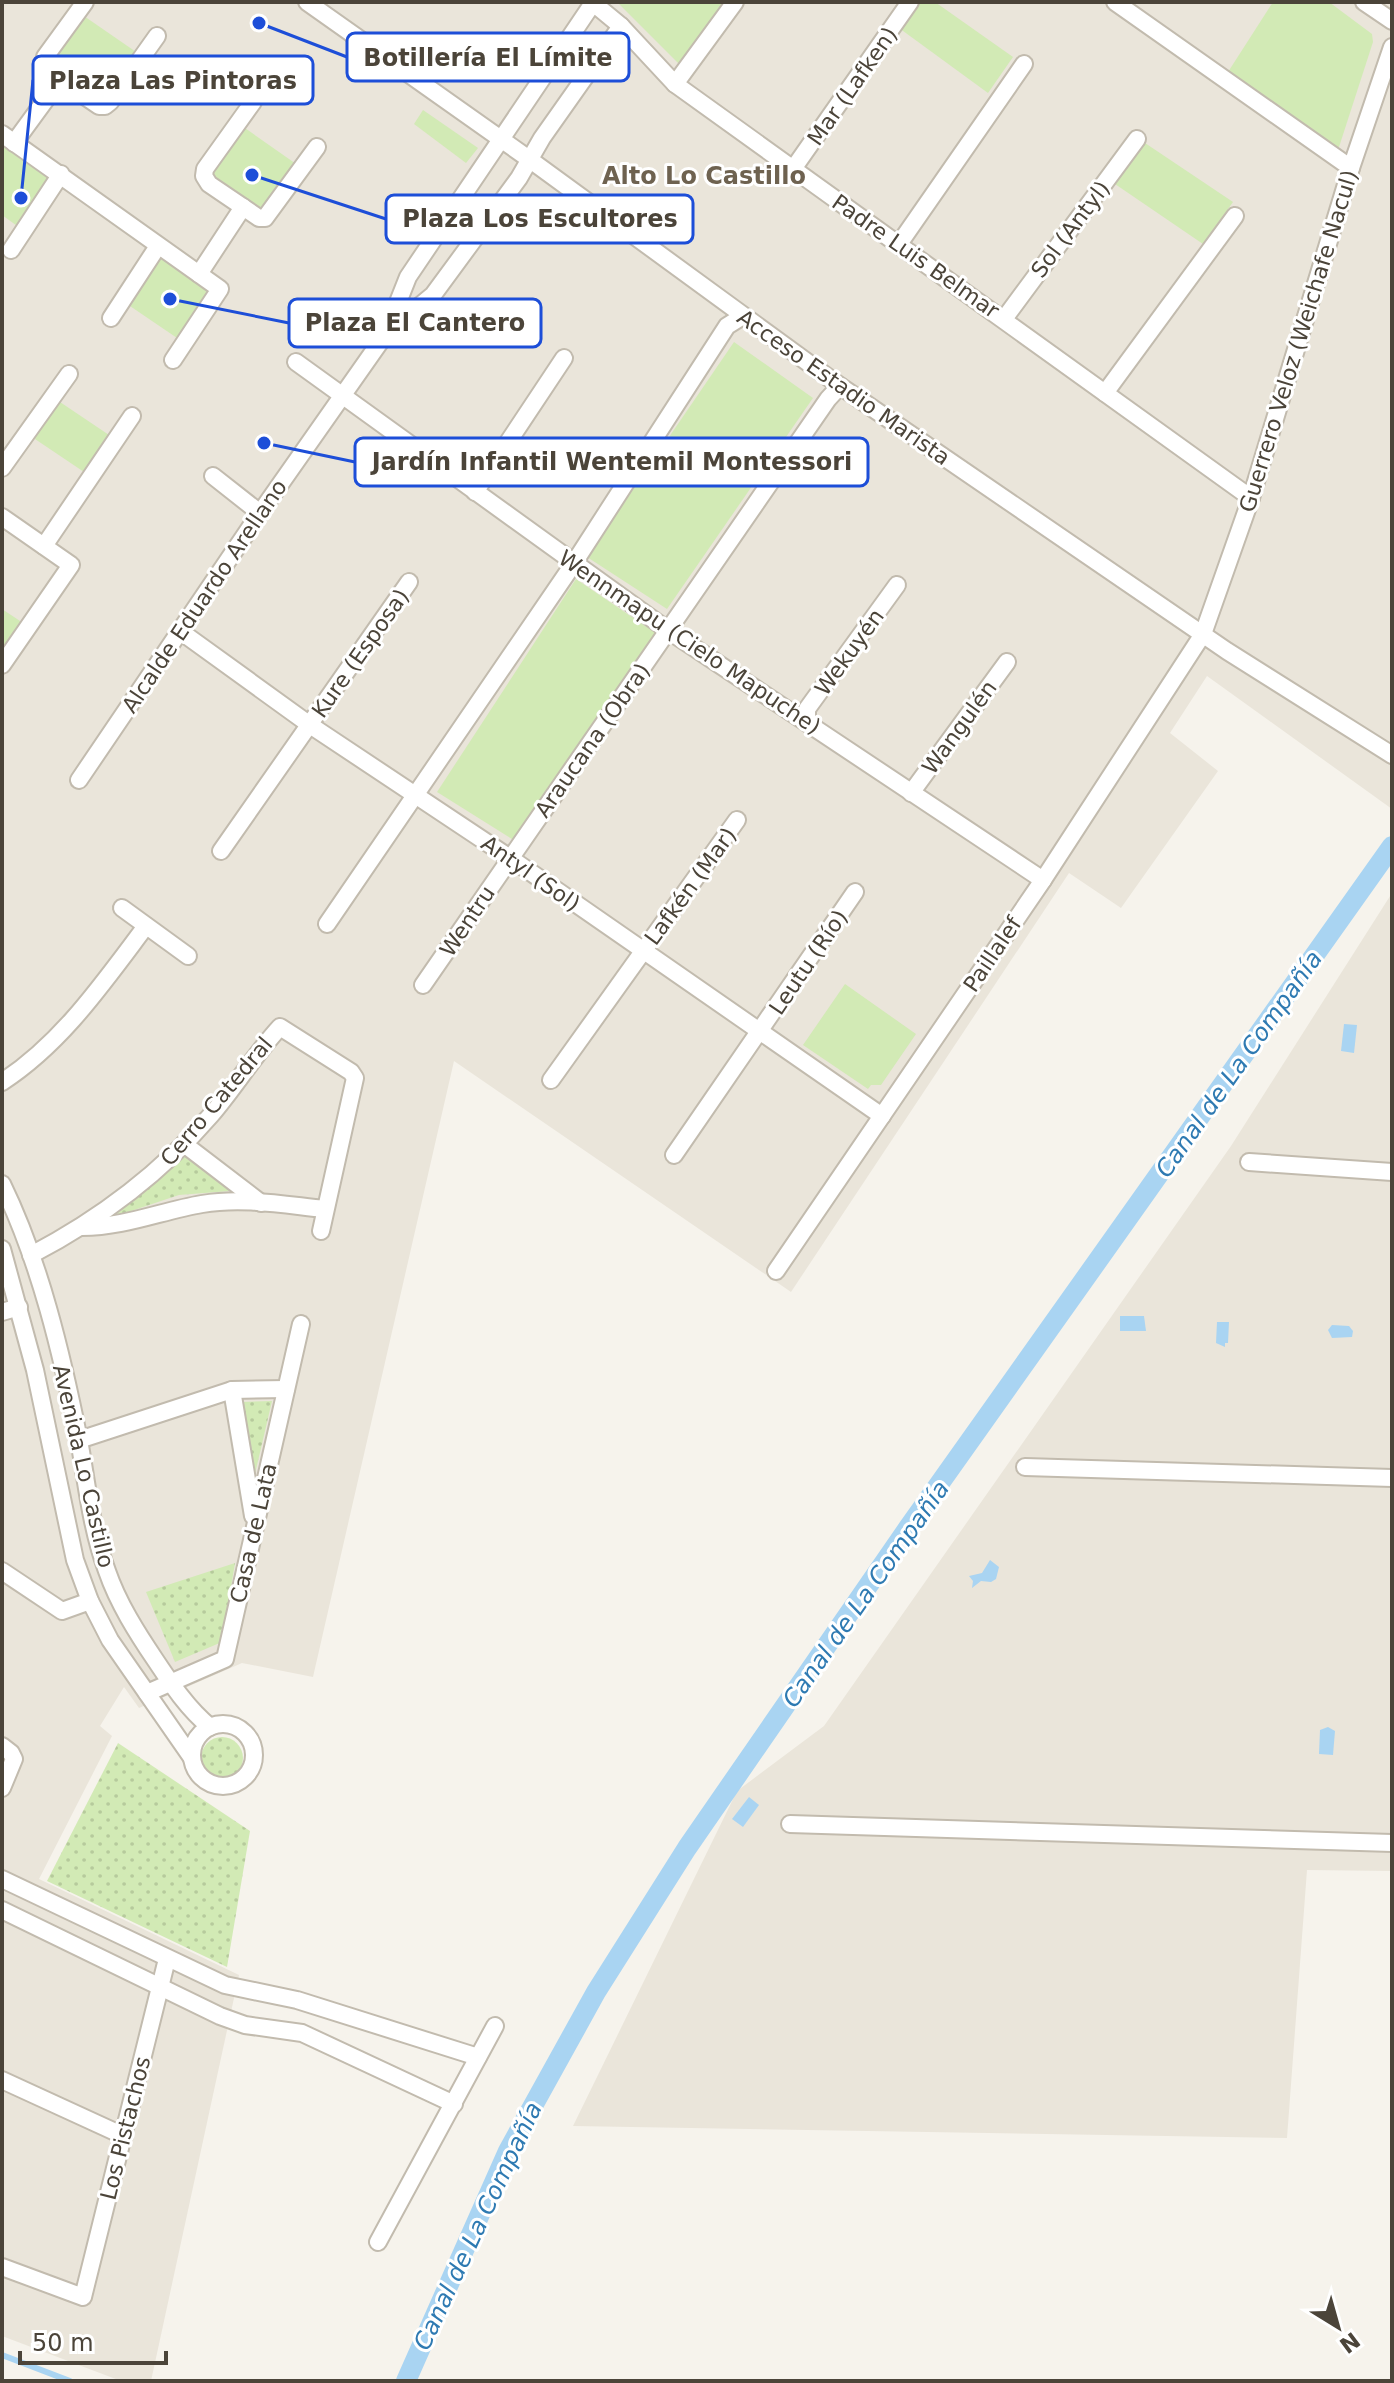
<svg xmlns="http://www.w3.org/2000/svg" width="1394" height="2383" font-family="'DejaVu Sans',sans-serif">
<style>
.residential{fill:#eae5da}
.grass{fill:url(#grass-dots)}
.green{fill:#d2eab5}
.water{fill:#a9d4f2}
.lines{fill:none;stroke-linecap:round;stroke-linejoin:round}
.stream{stroke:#a9d4f2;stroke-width:6}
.canal{stroke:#a9d4f2;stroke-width:20}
.minor-casing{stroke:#c2bbae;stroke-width:20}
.minor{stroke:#fff;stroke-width:16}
.labels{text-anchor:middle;stroke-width:6;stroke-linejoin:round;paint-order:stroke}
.street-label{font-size:22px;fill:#4b4439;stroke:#fff}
.neighbourhood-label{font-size:24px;font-weight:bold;fill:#6e6250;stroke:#fff}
.water-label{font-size:24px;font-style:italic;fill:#2e7ab2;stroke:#fff}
.leader{fill:none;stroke:#1d4ed8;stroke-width:3}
.callout-dot{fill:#1d4ed8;stroke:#fff;stroke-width:3}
.callout{fill:#fff;stroke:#1d4ed8;stroke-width:3}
.callout-label{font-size:24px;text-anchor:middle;font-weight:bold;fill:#4b4439}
</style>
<defs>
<pattern id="grass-dots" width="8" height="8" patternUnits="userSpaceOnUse" patternTransform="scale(2)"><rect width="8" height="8" fill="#d2eab5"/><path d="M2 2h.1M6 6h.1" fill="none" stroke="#b6ca9c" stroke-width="1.8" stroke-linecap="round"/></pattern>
</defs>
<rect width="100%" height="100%" fill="#f6f3ec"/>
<!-- residential -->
<g class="residential">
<path d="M2,2H1392V809L1207,676L1170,733L1218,771L1121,908L1069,873L791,1292L454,1061L313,1677L242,1663L139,1708L124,1687L100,1726L112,1736L39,1879L239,1975L151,2381H121L2,2336Z"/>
<path d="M1392,893V1871L1307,1870L1287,2138L573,2126L737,1791L824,1726L1231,1146Z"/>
</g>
<!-- grass -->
<g class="grass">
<path d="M185,1156L230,1191L179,1195L113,1217Z"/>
<path d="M272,1401L254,1478L241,1402Z"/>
<path d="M235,1563L222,1642L175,1662L146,1592Z"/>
<circle cx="222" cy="1758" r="21"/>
<path d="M118,1743L250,1831L227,1967L47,1881Z"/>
</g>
<!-- green -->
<g class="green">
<path d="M617,2H723L680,65Z"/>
<path d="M918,2H935L1013,57L988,93L899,28Z"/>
<path d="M1273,2H1329L1372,34L1373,42L1339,147L1334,150L1228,72Z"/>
<path d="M81,14L139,54L107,98L98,101L52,70L49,57Z"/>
<path d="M423,110L478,148L466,163L414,124Z"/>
<path d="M242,126L299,166L258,213L212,182L209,168Z"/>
<path d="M1145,143L1233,202L1203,244L1115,184Z"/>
<path d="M2,146L52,181L20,228L2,215Z"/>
<path d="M159,257L212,293L180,340L127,304Z"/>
<path d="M734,342L813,398L667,609L587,557Z"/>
<path d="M57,400L112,437L87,474L32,437Z"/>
<path d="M576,579L657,634L515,841L437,792Z"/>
<path d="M2,609L23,623L2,654Z"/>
<path d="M845,984L916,1034L881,1085H871L868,1089L803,1045Z"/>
</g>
<!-- water -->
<g class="water">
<path d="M1344,1024L1357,1025L1354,1053L1341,1051Z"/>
<path d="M1120,1316H1144L1146,1331H1120Z"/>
<path d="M1217,1322H1229L1228,1343H1225V1347L1216,1343Z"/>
<path d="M1332,1325L1349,1326L1353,1331L1352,1337L1332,1338L1328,1330Z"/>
<path d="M990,1560L999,1567L996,1579L991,1582L981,1581L972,1588L973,1581L969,1576L982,1573Z"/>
<path d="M1328,1727L1335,1731L1333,1755L1319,1754L1320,1730Z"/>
<path d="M749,1797L759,1805L743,1827L732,1819Z"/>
</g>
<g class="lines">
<!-- stream -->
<path class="stream" d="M2,2355L70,2381"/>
<!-- canal -->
<path class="canal" d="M406,2381L508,2151L596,1992L687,1848L908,1528L1392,846"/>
<defs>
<g id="minor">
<path d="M85,2L45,57L44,64L49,72L99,106H105L110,102L157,36"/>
<path d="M307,2L529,159L840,386L1227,651L1392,755"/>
<path d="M592,2L621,26L675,84L1251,498"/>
<path d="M1115,2L1351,168"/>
<path d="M1364,2L1392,21"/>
<path d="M675,84L735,2"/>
<path d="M253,102L205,169L204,176L209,184L259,218H265L317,147"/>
<path d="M2,134L220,289L173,360"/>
<path d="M14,143L60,80"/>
<path d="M793,169L910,2"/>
<path d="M899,244L1024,64"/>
<path d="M11,250L61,174"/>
<path d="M199,274L243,207"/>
<path d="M111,318L158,246"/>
<path d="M1004,319L1137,139"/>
<path d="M386,334L433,295L519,178L542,138L621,26"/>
<path d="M296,362L669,631L1043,880"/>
<path d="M1105,393L1235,216"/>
<path d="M2,468L69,374"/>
<path d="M213,476L260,513"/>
<path d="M475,492L564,358"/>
<path d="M2,517L71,565L2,665"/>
<path d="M44,546L132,416"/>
<path d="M180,631L310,725L510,858L882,1116"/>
<path d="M807,721V709L897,585"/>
<path d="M79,780L260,513L385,335L408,277L593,3"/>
<path d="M911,793L1007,662"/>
<path d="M221,851L409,582"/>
<path d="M122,908L188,956"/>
<path d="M327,924L574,563L727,326L743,316"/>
<path d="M423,985L828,399L840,386"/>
<path d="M551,1080L737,820"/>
<path d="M2,1082C62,1043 103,983 146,926"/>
<path d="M184,1144L261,1203"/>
<path d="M674,1155L855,892"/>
<path d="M1249,1162L1392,1172"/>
<path d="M2,1184C40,1262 62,1355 79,1440C87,1484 91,1528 107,1571C118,1603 137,1633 156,1661C172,1685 188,1709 210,1727"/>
<path d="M82,1227C125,1227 161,1211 202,1204C243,1197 285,1205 325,1209"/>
<path d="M2,1249L35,1370L75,1560L90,1601L110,1640L192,1758"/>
<path d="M31,1255C100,1219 160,1174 211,1115C235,1087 255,1054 280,1027L351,1072L355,1078L321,1231"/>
<path d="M776,1271L1043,880L1203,634L1251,498L1351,168L1392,47"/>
<path d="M2,1312L19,1307"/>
<path d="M232,1390L253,1516"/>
<path d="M79,1440L232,1390L286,1389"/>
<path d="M1025,1467L1392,1478"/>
<path d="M2,1571L62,1611L90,1601"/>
<path d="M147,1693L225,1659L301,1324"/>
<circle cx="223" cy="1755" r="31"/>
<path d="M2,1746L11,1753L14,1759L2,1788"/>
<path d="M790,1824L1392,1843"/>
<path d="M2,1879L225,1985L297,2000L478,2057"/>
<path d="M2,1910L220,2016L245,2025L302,2033L454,2104"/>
<path d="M2,2080L124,2136"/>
<path d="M378,2242L495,2026"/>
<path d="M2,2267L83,2297L167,1959"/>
</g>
</defs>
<!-- minor casing -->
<use href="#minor" class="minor-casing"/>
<!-- minor -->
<use href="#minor" class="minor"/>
</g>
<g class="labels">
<!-- street labels -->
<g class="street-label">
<text transform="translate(852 86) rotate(-55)" y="8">Mar (Lafken)</text>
<text transform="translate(1070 229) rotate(-53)" y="8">Sol (Antyl)</text>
<text transform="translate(916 256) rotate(35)" y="8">Padre Luis Belmar</text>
<text transform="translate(1298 341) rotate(-73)" y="8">Guerrero Veloz (Weichafe Nacul)</text>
<text transform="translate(844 387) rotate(35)" y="8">Acceso Estadio Marista</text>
<text transform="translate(204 596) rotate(-56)" y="8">Alcalde Eduardo Arellano</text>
<text transform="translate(690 642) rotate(34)" y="8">Wennmapu (Cielo Mapuche)</text>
<text transform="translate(849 652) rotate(-54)" y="8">Wekuyén</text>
<text transform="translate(360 653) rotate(-55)" y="8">Kure (Esposa)</text>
<text transform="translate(959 727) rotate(-54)" y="8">Wangulén</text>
<text transform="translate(592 740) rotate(-55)" y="8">Araucana (Obra)</text>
<text transform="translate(531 873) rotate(35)" y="8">Antyl (Sol)</text>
<text transform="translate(690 886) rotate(-54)" y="8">Lafkén (Mar)</text>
<text transform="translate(467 921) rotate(-56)" y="8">Wentru</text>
<text transform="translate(992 954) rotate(-56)" y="8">Paillalef</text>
<text transform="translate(808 962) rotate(-56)" y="8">Leutu (Río)</text>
<text transform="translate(216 1101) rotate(-50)" y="8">Cerro Catedral</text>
<text transform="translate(84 1466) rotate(77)" y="8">Avenida Lo Castillo</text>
<text transform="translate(253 1533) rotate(-77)" y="8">Casa de Lata</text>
<text transform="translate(125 2128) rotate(-76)" y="8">Los Pistachos</text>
</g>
<!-- neighbourhood labels -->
<g class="neighbourhood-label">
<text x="704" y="184">Alto Lo Castillo</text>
</g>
<!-- water labels -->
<g class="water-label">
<text transform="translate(1239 1064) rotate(-55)" y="8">Canal de La Compañía</text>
<text transform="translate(866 1594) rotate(-55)" y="8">Canal de La Compañía</text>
<text transform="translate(478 2226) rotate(-65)" y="8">Canal de La Compañía</text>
</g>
</g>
<!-- callouts -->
<path class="leader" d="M259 23L347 57M21 198L33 80M252 175L386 219M170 299L289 323M264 443L355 462"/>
<g class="callout-dot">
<circle cx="259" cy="23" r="8"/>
<circle cx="21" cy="198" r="8"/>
<circle cx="252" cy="175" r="8"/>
<circle cx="170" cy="299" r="8"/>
<circle cx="264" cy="443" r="8"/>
</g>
<g class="callout">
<rect x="347" y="33" width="282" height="48" rx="8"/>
<rect x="33" y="56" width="280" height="48" rx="8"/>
<rect x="386" y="195" width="307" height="48" rx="8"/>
<rect x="289" y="299" width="252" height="48" rx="8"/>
<rect x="355" y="438" width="513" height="48" rx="8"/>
</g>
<g class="callout-label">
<text x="488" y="66">Botillería El Límite</text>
<text x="173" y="89">Plaza Las Pintoras</text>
<text x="540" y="227">Plaza Los Escultores</text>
<text x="415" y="331">Plaza El Cantero</text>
<text x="612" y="470">Jardín Infantil Wentemil Montessori</text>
</g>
<!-- border -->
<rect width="1394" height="2383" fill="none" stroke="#4b4439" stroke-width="8"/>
<!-- north arrow -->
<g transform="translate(1338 2327) rotate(143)" stroke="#ffffff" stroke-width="6" paint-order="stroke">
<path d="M0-6L14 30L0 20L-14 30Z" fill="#4b4439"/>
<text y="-12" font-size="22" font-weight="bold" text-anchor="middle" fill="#4b4439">N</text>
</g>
<!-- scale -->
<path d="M20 2351v12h146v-12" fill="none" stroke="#4b4439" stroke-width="4"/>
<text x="32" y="2351" font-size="24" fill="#4b4439" stroke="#ffffff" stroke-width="6" paint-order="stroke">50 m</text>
</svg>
